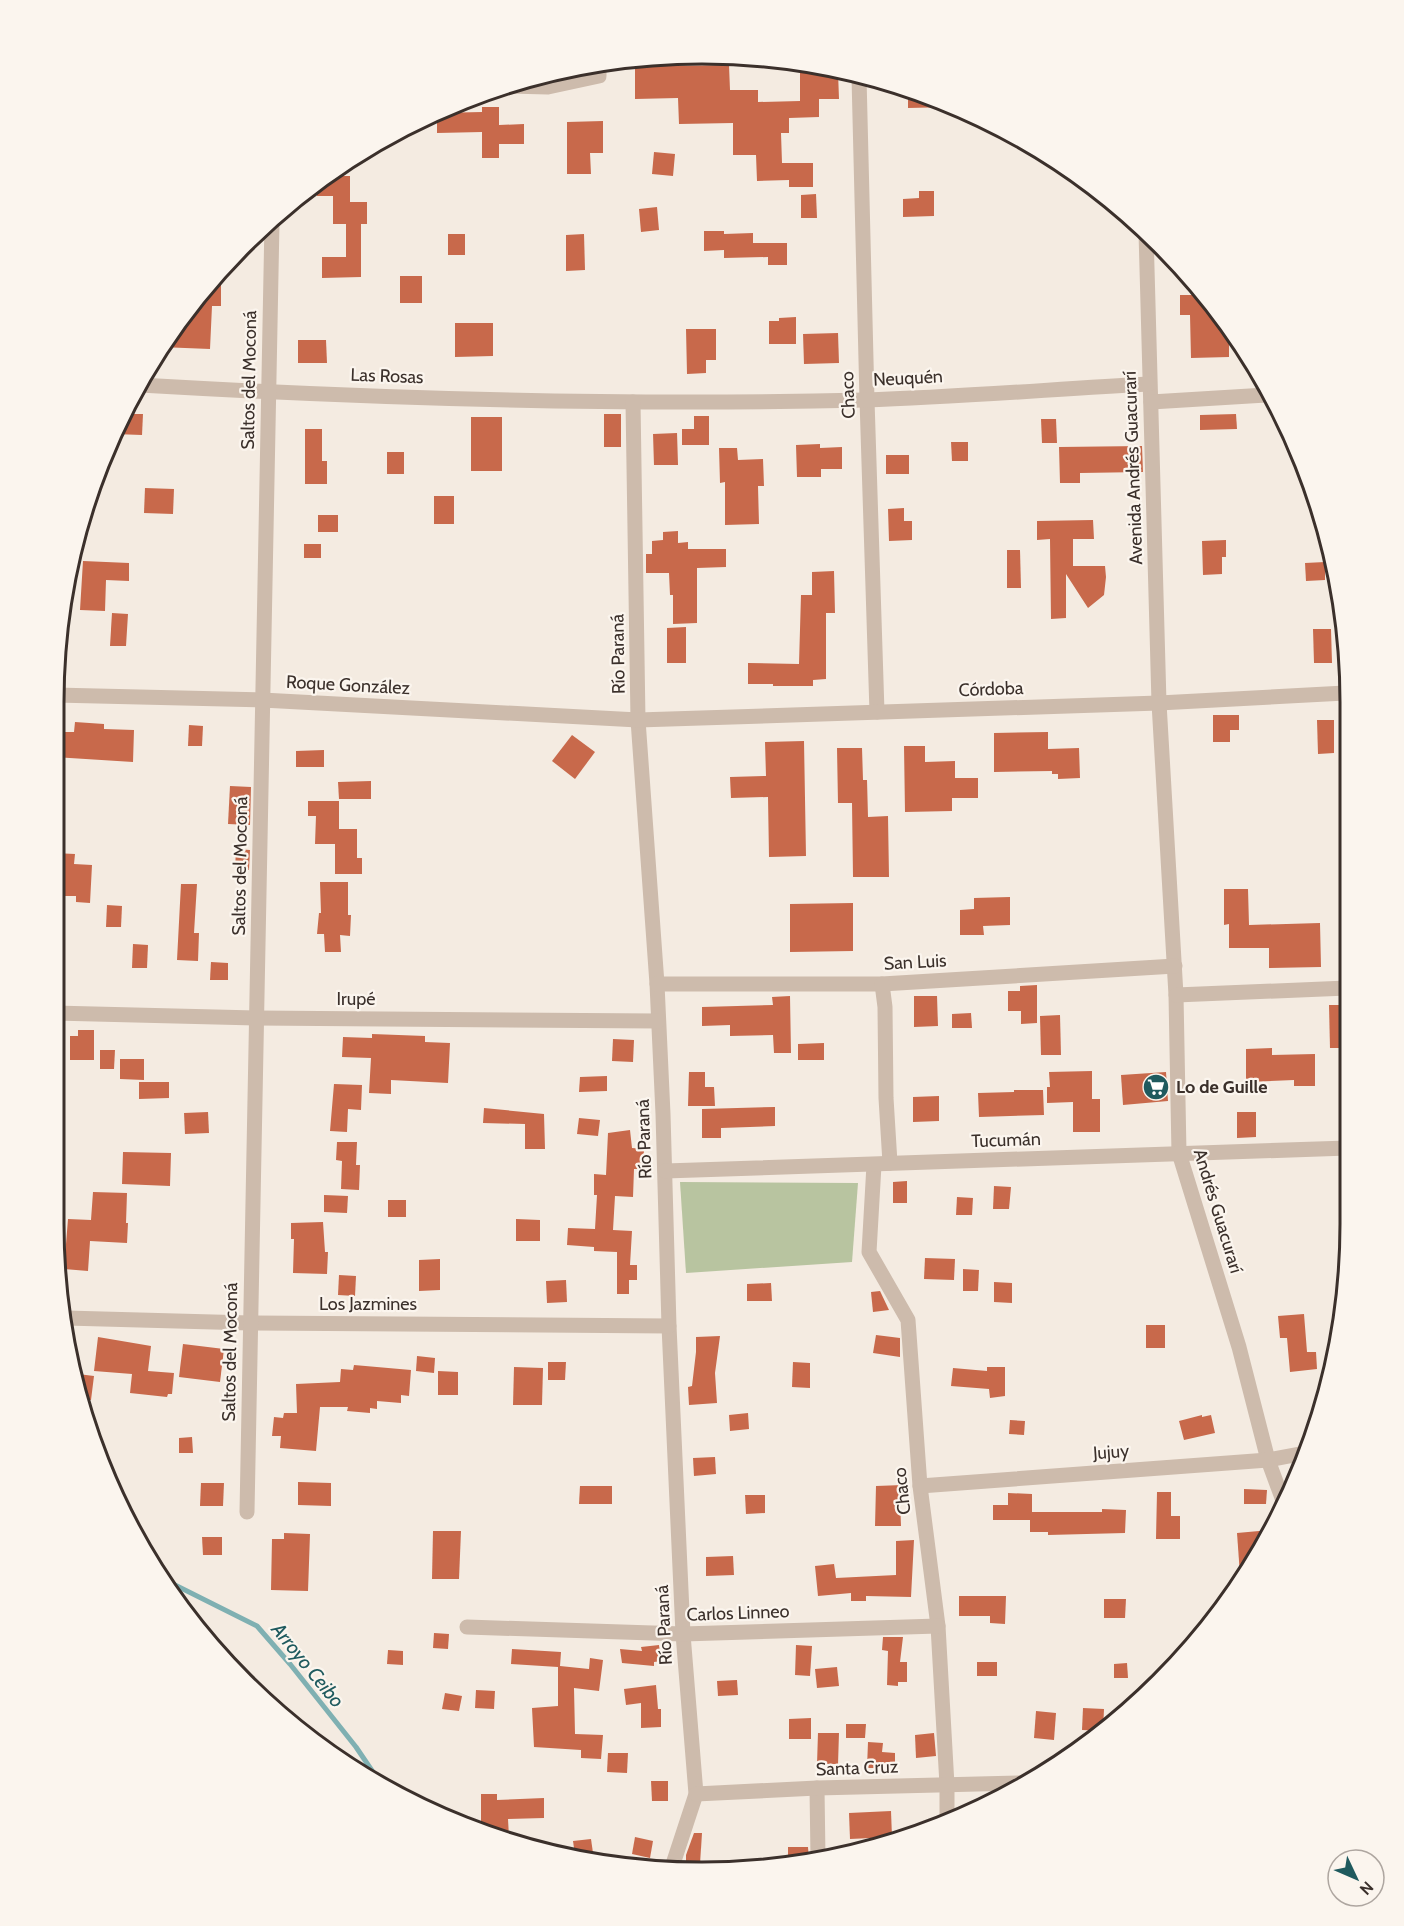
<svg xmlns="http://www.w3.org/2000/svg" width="1404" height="1926" font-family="Cabin,sans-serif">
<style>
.green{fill:#b8c4a0}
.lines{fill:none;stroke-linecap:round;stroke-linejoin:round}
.stream{stroke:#7fb0b2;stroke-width:5}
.building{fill:#c8694b}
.minor{stroke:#cdbbac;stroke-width:15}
.labels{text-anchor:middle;stroke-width:4.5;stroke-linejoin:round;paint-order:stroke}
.street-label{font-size:18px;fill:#3b302b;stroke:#fbf5ee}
.poi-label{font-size:18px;font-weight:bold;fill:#3b302b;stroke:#fbf5ee;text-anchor:start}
.water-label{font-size:20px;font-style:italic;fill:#1f5a5e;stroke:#fbf5ee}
.rim{fill:none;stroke:#3b302b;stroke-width:3}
</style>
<rect width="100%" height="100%" fill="#f4ebe1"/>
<!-- green -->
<path class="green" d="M680,1182L858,1183L852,1262L686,1273Z"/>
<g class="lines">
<!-- stream -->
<path class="stream" d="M159,1577L257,1626L290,1664L356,1747L379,1781"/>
</g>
<!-- building -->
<g class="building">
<path d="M672,59V66L729,65L730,90H758V102L800,101V63L838,72L839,99H819V117L789,118V133H781L782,163H813V187H789V180L757,181L756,155H733V123L679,124L678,98L635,99V60Z"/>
<path d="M908,88H910L951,107L908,108Z"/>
<path d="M482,107H499V125L524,124V144H499V158H482V132L437,133V113L482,112Z"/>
<path d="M603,121V153H590L591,174H567V122Z"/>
<path d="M654,152L675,154L673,176L652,174Z"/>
<path d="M326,176H350V202H367V224H361V277L322,278V257H346V224H333V196H317V182Z"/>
<path d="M919,191H934V216L903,217V199L919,198Z"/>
<path d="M816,194L817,218H801V195Z"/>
<path d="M657,207L659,230L641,232L639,209Z"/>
<path d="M704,231H724V234L753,233V243H787V265H768V257L724,258V250L704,251Z"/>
<rect x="448" y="234" width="17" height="21"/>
<path d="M584,234L585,270L566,271V235Z"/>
<path d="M221,269V306H212L210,349L160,347Z"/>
<rect x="400" y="276" width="22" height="27"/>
<path d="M1180,295H1204L1216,307L1229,330V357L1191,358L1190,315H1180Z"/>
<path d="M796,317V344H769V321H779V318Z"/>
<path d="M455,323H493V356L455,357Z"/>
<path d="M686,329H716V360H706V373L687,374Z"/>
<path d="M838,333L839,363L804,364L803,334Z"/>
<path d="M298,340H326L327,363H298Z"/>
<path d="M125,414H143L142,435L114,434Z"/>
<rect x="604" y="414" width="17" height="33"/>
<path d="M1236,414L1237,429L1200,430V415Z"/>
<path d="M694,416H709V445H682V429H694Z"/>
<rect x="471" y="417" width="31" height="54"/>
<path d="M1041,419H1056L1057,443H1042Z"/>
<path d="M305,429H322V461H327V484H305Z"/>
<path d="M677,433L678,465H654L653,434Z"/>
<path d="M951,442H968V461H952Z"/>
<path d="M820,444V448L842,447V469H821V477H797L796,445Z"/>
<path d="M1142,446L1143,472L1080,473V483H1060L1059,447Z"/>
<path d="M719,448H737L738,460L763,459L764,486H758L759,524L725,525V482L720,483Z"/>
<rect x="387" y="452" width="17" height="22"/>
<rect x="886" y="455" width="23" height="19"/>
<path d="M145,488L174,489L173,514L144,513Z"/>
<rect x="434" y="496" width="20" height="28"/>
<path d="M904,508V521H912V540L889,541L888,509Z"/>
<rect x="318" y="515" width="20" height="17"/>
<path d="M1093,520L1094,539H1073V566H1105L1106,577L1104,595L1088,608L1066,574V618L1051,619L1050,539L1037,540V521Z"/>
<path d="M678,531V543L688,542V549H726V567L697,568V623L673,624V595H670L669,573H646V554H652V541L663,540V532Z"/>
<path d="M1226,540V557H1222V574L1203,575L1202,541Z"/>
<rect x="304" y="544" width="17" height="14"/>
<path d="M1007,550H1020L1021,588H1007Z"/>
<path d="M83,561L129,563V581L106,580L105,611L80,610Z"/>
<path d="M1325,562V580L1306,581L1305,563Z"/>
<path d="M834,571L835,613H826V679L813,680V686H773V684H748V663L799,664L801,595H812V572Z"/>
<path d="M112,613L128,614L126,646H110Z"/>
<path d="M686,627V663H667V628Z"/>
<path d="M1313,629H1331L1332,663H1314Z"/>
<path d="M1213,715H1239V730H1230V742H1213Z"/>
<path d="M1317,720H1334V753L1318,754Z"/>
<path d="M75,722L104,724V729L134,730L133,762L54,757V742H57V732H74Z"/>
<path d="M189,725L203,726L202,746H188Z"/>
<path d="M1048,732V749L1079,748L1080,778L1058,779V774H1052V771L994,772V733Z"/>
<path d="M572,735L595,752L575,779L552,761Z"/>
<path d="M804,741L806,856L769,857L768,797L731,798L730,777L766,776L765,742Z"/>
<path d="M904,746H925V762L955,761V778H978V798H952V811L905,812Z"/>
<path d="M837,748H862L863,780H867L868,817L888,816L889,877H853L852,803H838Z"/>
<path d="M324,750V767H296V751Z"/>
<path d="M371,781V799H339L338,782Z"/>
<path d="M230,786L251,787L250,825L228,824Z"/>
<path d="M308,801H339V829H357V858H362V874H335V844H315L316,816H308Z"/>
<path d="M236,849L250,850L249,870H235Z"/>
<path d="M54,853L75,854L74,864L92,865L90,903L76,902V896H54Z"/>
<path d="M320,882H348V915H351L350,936L340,935L341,952H325L324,934H317L319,913H321Z"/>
<path d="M181,884H197L194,933H199L198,961L177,960Z"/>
<path d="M1224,889H1248L1249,925L1320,923L1321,967L1269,968V948H1229V924L1224,925Z"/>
<path d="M1010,897V925L983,926L984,935H960V910L974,909V898Z"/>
<path d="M853,903V951L790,952V904Z"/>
<path d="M107,905L122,906L121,927H106Z"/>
<path d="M133,944L148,945L147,968H132Z"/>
<path d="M211,962L228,963V980H210Z"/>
<path d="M1037,985V1023L1021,1024V1011H1008V991H1020V986Z"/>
<path d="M790,996L791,1053H774L773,1035L730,1036V1025L702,1026V1007L773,1005L772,997Z"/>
<path d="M914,996H937L938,1026L914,1027Z"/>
<path d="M1329,1005H1347V1048H1330Z"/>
<path d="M971,1013L972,1028H952V1014Z"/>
<path d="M1060,1015L1061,1055H1041L1040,1016Z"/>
<path d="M78,1030H94V1060H70V1036H78Z"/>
<path d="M372,1034L425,1036V1042L450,1043L448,1083L391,1080V1094L369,1093L371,1058L342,1057L343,1037L372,1038Z"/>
<path d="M613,1039L634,1040L633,1062L612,1061Z"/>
<path d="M824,1043V1060H798V1044Z"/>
<path d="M1272,1048V1055L1315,1054V1086H1294V1080L1246,1082V1049Z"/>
<path d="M100,1050H115L114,1069H100Z"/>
<path d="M120,1059H144V1080L120,1079Z"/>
<path d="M1092,1071V1099H1100V1132H1073V1102L1047,1103V1087H1050L1049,1072Z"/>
<path d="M689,1072H705V1087H714L715,1106H688Z"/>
<path d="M1166,1072L1168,1101L1123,1105L1121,1075Z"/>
<path d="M607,1076V1091L579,1092L580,1077Z"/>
<path d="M139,1082H169V1098L139,1099Z"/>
<path d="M334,1084L362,1085L361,1110L348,1109L347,1132L330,1131Z"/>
<path d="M1014,1090H1043L1044,1115L979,1117L978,1093L1014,1092Z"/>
<path d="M939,1096V1121L913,1122V1097Z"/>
<path d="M775,1107V1126L721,1128V1138H702V1109Z"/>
<path d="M484,1108L544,1114L545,1149H525V1124L483,1123Z"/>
<path d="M208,1112L209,1133L185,1134L184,1113Z"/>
<path d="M1237,1112H1256V1137L1237,1138Z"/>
<path d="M579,1118L600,1120L598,1136L577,1134Z"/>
<path d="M630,1130L632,1148L644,1149L643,1169H634L633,1197L615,1196L613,1230L632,1231L630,1265H637V1280H629V1294H617V1252L594,1251V1247L567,1245L568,1228L595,1229L597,1195H594V1174L606,1175L608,1133Z"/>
<path d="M337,1142H357L356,1165H360L359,1190L341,1189L342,1161L336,1160Z"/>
<path d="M123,1152L171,1153L170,1186L122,1184Z"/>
<path d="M907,1181V1203H893V1182Z"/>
<path d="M994,1186L1011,1187L1009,1209H993Z"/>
<path d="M93,1192L127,1193L126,1223H128L127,1243L90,1241L88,1271L64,1269L68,1219L91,1220Z"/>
<path d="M324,1195L348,1196L347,1213L324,1212Z"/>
<path d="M957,1197L973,1198L972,1215H956Z"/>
<rect x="388" y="1200" width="18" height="17"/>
<path d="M516,1219L540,1220V1241H516Z"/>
<path d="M323,1222L325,1252H328L327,1274L293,1273L294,1239H291V1223Z"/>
<path d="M925,1258L955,1259L954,1280L924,1279Z"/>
<path d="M440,1259V1290L419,1291V1260Z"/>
<path d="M963,1269L979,1270L978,1291H963Z"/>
<path d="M339,1275L356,1276L355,1296L338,1295Z"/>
<path d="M566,1280L567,1302L547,1303L546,1281Z"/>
<path d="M994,1282L1012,1283V1303L994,1302Z"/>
<path d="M771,1283L772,1301H747V1284Z"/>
<path d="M880,1291L889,1310L873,1312L871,1292Z"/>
<path d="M1304,1314L1307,1352H1316L1317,1369L1290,1372L1287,1338H1280L1278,1316Z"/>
<rect x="1146" y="1325" width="19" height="23"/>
<path d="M876,1335L900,1338V1357L873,1353Z"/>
<path d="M720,1336L715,1373L717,1403L689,1405L688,1387L692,1386L696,1352V1337Z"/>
<path d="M98,1337L151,1346L148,1371L174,1373L172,1394H168L167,1397L130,1393L132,1374L94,1371Z"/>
<path d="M183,1344L224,1349L220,1382L179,1377Z"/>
<path d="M417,1356L435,1358L434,1373L416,1371Z"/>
<path d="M548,1362H566L565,1380H548Z"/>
<path d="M793,1362L810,1363V1388L792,1387Z"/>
<path d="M354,1365L411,1370L409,1396L401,1395V1403L377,1401V1409L370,1408V1413L347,1411L348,1407H320L316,1451L280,1448L281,1436H272L274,1417L283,1418L284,1413H297L296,1384L340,1382L341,1369L353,1370Z"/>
<path d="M514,1367L543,1368L542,1405H513Z"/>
<path d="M987,1367H1005V1396L990,1398L989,1389L951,1386L953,1368L987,1371Z"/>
<path d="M438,1371L458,1372V1395H438Z"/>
<path d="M78,1374L94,1376L91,1400L78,1398L76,1392Z"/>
<path d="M748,1413L749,1429L730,1431L729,1415Z"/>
<path d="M1202,1415V1417L1211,1415L1215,1433L1184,1440L1179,1421Z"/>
<path d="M1010,1420L1025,1421L1024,1435L1009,1434Z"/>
<path d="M192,1437L193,1453H179V1438Z"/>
<path d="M715,1457L716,1474L694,1476L693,1458Z"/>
<path d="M298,1482L331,1483V1506L298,1505Z"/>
<path d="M201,1483H224L223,1506H200Z"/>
<path d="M903,1485V1501H900L901,1526H875L876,1486Z"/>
<path d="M580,1486H612V1504H579Z"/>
<path d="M1244,1489L1267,1490L1266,1504H1244Z"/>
<path d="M1157,1492H1171V1516H1180V1539H1156Z"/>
<path d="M1008,1493L1032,1494V1512H1102V1509L1126,1510L1125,1533L1048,1535V1532H1030V1520H993V1505H1008Z"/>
<path d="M745,1495H765V1513L746,1514Z"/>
<path d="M1270,1530L1240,1575L1237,1533Z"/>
<path d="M433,1531H461L459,1579H432Z"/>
<path d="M284,1533L310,1534L308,1591L271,1590L272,1539H284Z"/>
<path d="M202,1537H222V1555H203Z"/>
<path d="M914,1540L911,1597L866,1596V1601H851V1593L818,1596L815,1566L834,1564L836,1578L896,1575V1541Z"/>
<path d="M733,1556L734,1575L706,1576V1557Z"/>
<path d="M959,1596H1006L1005,1624L990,1623V1616H959Z"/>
<path d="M1104,1599H1126L1125,1618H1104Z"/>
<path d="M434,1633L449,1634L448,1649L433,1648Z"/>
<path d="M883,1637H903L900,1662H907V1682H898V1686L887,1685L888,1651L882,1650Z"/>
<path d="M659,1645L661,1661L654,1662V1666L622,1663L620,1649L642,1651L641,1647Z"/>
<path d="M796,1645L812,1646L810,1676L795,1675Z"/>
<path d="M512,1649L561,1652L560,1666L589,1669L590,1658L603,1660L599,1691L574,1688L575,1734L603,1735L601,1759L581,1758V1750L534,1747L532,1708L558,1706V1667L511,1664Z"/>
<path d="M388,1650L403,1651V1665L387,1664Z"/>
<rect x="977" y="1662" width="20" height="14"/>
<path d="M1127,1663L1128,1678H1114V1664Z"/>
<path d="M837,1667L839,1686L817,1688L815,1669Z"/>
<path d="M737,1680L738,1695L718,1696L717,1681Z"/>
<path d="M656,1685L658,1709H661V1727L641,1728V1703L626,1705L624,1689Z"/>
<path d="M476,1690L495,1691L494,1709L475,1708Z"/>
<path d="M445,1693L462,1696L459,1711L442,1709Z"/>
<path d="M1083,1708L1104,1709L1103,1731L1082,1730Z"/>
<path d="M1036,1711L1056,1713L1054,1740L1034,1738Z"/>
<path d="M811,1718V1739H789V1719Z"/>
<path d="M846,1724H866L865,1738H846Z"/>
<path d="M818,1733H839L838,1764H817Z"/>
<path d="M934,1733L936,1756L916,1758L915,1735Z"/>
<path d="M868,1742L883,1743L882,1752L895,1753V1768H867Z"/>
<path d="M608,1753H628L627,1773L607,1772Z"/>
<path d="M651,1781H668V1801H652Z"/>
<path d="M481,1794H497V1800L544,1798V1818L508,1819L509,1837L481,1827Z"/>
<path d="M891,1811L892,1837L850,1839L849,1813Z"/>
<path d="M694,1833H702L700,1864L686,1862V1855Z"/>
<path d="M635,1837L653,1841L650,1858L632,1854Z"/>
<path d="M591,1839L593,1853L575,1855L573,1841Z"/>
<path d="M788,1847H808L809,1860L788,1866Z"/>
</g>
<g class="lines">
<!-- minor -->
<g class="minor">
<path d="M859,77L867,400L877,712"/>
<path d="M508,86L548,87L599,76V65"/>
<path d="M1146,232L1159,703L1176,995L1179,1153L1239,1347L1268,1460L1285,1506"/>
<path d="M140,385C381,399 624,406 865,400C960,397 1055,389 1149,384"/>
<path d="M633,402L638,720L657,984L663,1114L669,1326L683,1634L696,1794L671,1870"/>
<path d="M1151,402L1266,395"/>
<path d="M55,695L262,700L638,720L1159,703L1345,693"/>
<path d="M657,984H882L1175,966"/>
<path d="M882,984L885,1007L886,1098L890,1163"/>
<path d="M1176,995L1347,988"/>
<path d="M54,1013L256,1018L658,1021"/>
<path d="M874,1165L869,1252L908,1320L920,1486L938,1626L947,1785V1824"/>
<path d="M665,1171L1348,1148"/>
<path d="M66,1318L250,1323L669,1326"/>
<path d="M920,1486L1268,1460L1305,1453"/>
<path d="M247,1512L272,222"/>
<path d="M467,1627L683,1634L938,1626"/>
<path d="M817,1788L818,1858"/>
<path d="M696,1794L817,1788L1019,1783"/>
</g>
</g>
<!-- icons -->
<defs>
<symbol id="supermarket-disc" viewBox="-11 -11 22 22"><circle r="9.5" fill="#1f5a5e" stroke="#fbf5ee"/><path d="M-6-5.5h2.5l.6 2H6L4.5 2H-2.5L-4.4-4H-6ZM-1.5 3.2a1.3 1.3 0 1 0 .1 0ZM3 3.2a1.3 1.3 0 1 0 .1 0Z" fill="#fff"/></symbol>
</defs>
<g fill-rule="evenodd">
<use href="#supermarket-disc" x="1141" y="1072" width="30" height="30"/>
</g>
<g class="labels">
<!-- street labels -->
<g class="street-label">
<text transform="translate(387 376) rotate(2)" y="6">Las Rosas</text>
<text transform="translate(908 378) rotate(-3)" y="6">Neuquén</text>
<text transform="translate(249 380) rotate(-89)" y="6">Saltos del Moconá</text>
<text transform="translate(848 395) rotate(-92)" y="6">Chaco</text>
<text transform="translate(1133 468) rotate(-92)" y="6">Avenida Andrés Guacurarí</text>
<text transform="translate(618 654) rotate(-91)" y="6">Río Paraná</text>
<text transform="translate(348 685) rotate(3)" y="6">Roque González</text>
<text transform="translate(991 689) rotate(-2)" y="6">Córdoba</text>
<text transform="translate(240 866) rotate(-89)" y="6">Saltos del Moconá</text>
<text transform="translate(915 962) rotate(-3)" y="6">San Luis</text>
<text x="356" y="1005">Irupé</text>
<text transform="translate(644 1139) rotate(-92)" y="6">Río Paraná</text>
<text transform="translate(1006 1140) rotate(-2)" y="6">Tucumán</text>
<text transform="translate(1218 1211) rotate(73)" y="6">Andrés Guacurarí</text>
<text x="368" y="1310">Los Jazmines</text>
<text transform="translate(230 1352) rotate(-89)" y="6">Saltos del Moconá</text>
<text transform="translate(1111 1452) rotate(-4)" y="6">Jujuy</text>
<text transform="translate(902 1491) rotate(-96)" y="6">Chaco</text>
<text transform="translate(738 1613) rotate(-2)" y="6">Carlos Linneo</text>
<text transform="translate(664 1625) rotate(-93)" y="6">Río Paraná</text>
<text transform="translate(857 1768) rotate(-2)" y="6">Santa Cruz</text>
</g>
<!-- poi labels -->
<g class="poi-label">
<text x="1176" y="1093">Lo de Guille</text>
</g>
<!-- water labels -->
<g class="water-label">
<text transform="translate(308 1665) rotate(51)" y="7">Arroyo Ceibo</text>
</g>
</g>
<!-- crop -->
<path d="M0 0H1404V1926H0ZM702 64H702A638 638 0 0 1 1340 702V1224A638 638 0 0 1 702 1862H702A638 638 0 0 1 64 1224V702A638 638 0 0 1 702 64Z" fill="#fbf5ee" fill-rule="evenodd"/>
<path class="rim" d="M702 64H702A638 638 0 0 1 1340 702V1224A638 638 0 0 1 702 1862H702A638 638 0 0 1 64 1224V702A638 638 0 0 1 702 64Z"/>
<!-- north arrow -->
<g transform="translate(1356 1878) rotate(134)"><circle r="28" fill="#fbf5ee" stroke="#aea6a0" stroke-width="1.5"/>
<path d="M0-4.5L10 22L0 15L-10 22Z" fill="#1f5a5e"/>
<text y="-9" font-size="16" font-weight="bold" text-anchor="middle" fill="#3b302b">N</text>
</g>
</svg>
